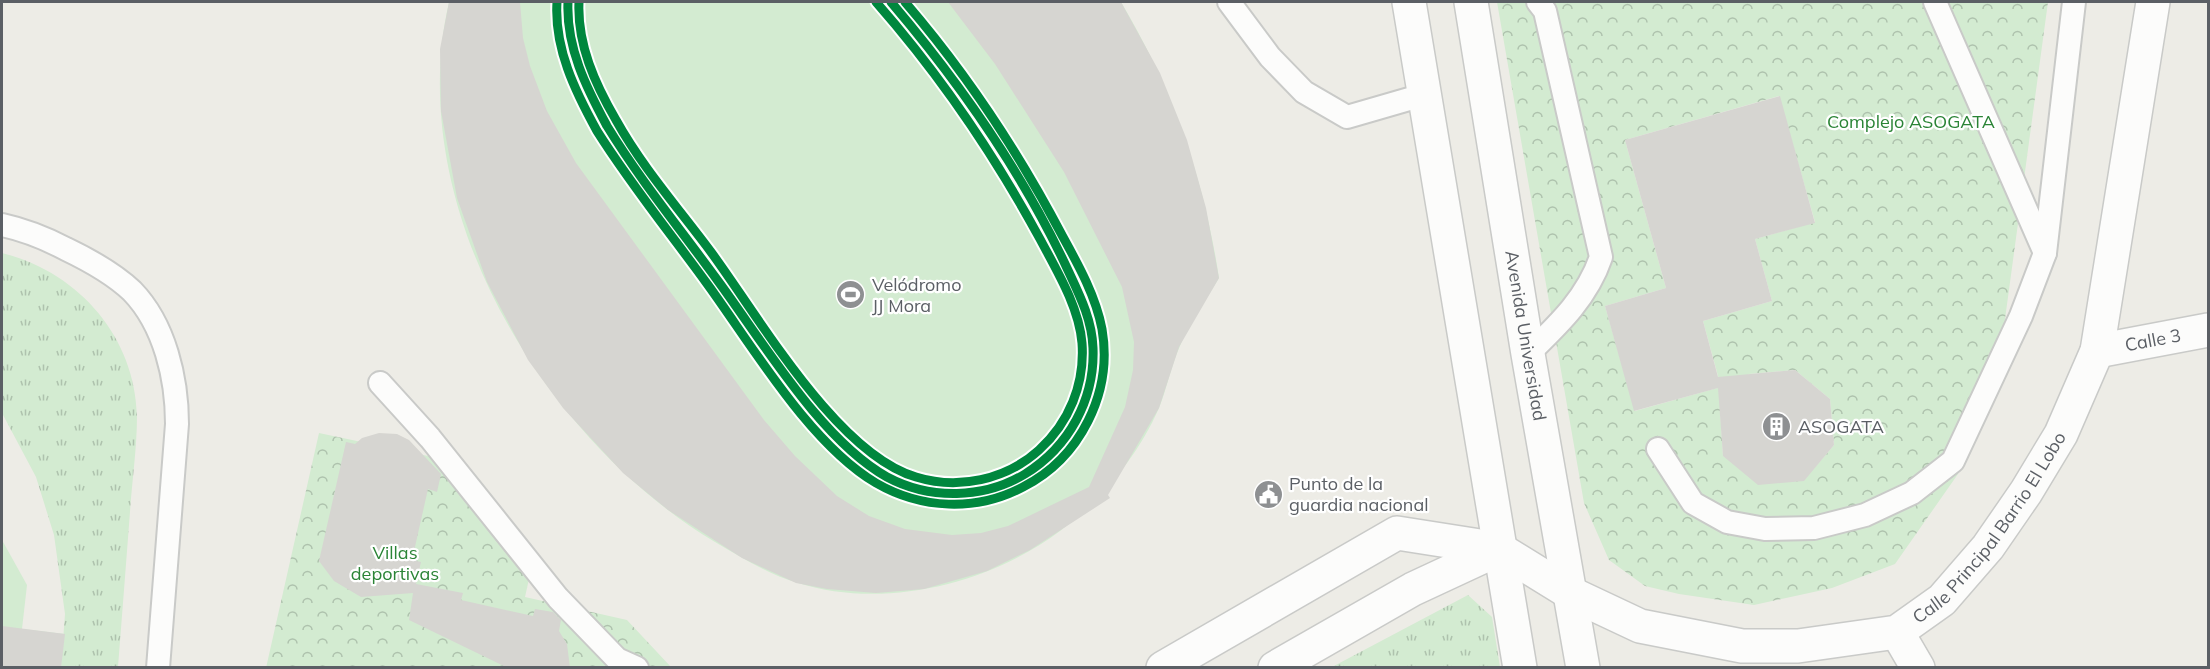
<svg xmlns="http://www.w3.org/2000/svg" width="2210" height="669" font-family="Mulish,sans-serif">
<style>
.grass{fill:url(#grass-tufts)}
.forest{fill:url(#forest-crowns);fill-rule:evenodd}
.pitch{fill:#d3ebd1}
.building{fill:#d6d5d1}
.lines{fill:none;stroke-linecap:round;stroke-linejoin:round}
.service-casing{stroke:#c9cac8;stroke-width:26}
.minor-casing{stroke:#c9cac8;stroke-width:36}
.tertiary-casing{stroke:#c9cac8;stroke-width:36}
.service{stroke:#fcfcfb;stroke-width:22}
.minor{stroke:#fcfcfb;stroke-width:33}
.tertiary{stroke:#fcfcfb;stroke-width:33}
.cycleway-casing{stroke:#fff;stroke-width:13}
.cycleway{stroke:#00873e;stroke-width:9}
.labels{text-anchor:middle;stroke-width:4.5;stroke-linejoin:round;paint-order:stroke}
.park-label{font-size:18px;fill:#2b8436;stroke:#fff}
.poi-label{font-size:18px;fill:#5b5f65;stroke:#fff;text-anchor:start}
.street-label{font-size:18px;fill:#5b5f65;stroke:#fff}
</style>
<defs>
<pattern id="grass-tufts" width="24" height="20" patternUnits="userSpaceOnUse" patternTransform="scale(1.5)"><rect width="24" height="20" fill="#d3ebd1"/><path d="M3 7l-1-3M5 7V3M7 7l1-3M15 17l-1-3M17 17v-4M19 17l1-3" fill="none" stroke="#aec2ad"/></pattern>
<pattern id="forest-crowns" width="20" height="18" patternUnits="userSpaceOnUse" patternTransform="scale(1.5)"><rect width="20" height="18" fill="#d3ebd1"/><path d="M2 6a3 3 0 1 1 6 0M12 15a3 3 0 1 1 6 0" fill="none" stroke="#aec2ad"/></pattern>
</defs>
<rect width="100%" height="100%" fill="#edece6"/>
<!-- grass -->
<g class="grass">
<path d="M2,253C78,272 135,336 137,416C137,448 132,481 130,512C126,564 122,616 118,667H61L65,614L54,535L36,477L2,413Z"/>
<path d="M1468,595L1492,617L1500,667H1332Z"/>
</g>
<!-- forest -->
<g class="forest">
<path d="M1497,2H2048L2003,334L1958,474L1895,564L1832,588L1754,605L1679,594L1645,586L1609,560L1584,503ZM1779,96L1815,222L1755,239L1772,301L1703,321L1721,387L1635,411L1605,306L1666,288L1625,140ZM1795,370L1830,399L1834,445L1804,480L1723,456L1720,409L1749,374Z"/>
<path d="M319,433L447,460L531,570L525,597L627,620L671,667L266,668Z"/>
</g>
<!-- pitch -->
<g class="pitch">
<path d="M449,2H1121C1172,88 1204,178 1219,278C1206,300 1189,322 1180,346C1171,366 1167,388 1159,408C1138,456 1102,499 1060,531C989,584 884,610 798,583C769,575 741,557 715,542C543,439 402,206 449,2Z"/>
<path d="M2,540L27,585L22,629L65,634L61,667H2Z"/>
</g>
<!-- building -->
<g class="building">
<path d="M449,2H520L523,38L530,66L547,111L576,163L764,420L795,456L837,496L869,516L905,529L952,535L981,533L1008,526L1089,487L1125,407L1133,370L1134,342L1122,287L1064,172L995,64L948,2H1121L1160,73L1187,140L1206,208L1219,278L1179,347L1159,408L1108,495L1110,498L1030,550L987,571L924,589L876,593L827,589L796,583L742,558L668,510L623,473L563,408L528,360L487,282L457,198L441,111L440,49Z"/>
<path d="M1780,96L1815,223L1755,239L1772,301L1703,321L1718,377L1795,370L1830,399L1834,445L1804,481L1758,485L1723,456L1718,388L1634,411L1605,306L1666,288L1625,140Z"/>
<path d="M379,433L397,434L409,440L441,474L437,492L428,489L412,560L421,562L416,584L463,593L461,600L533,616L535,609L553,612L561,620L559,631L567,644L570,668H508L409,620L413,593L361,597L334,581L319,561L346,442L355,444L362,438Z"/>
<path d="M2,626L65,634L61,668H2Z"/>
</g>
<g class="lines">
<defs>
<g id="service">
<path d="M1229,2L1270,57L1304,92L1347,117L1423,95"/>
<path d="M1935,2L2045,253"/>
<path d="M2,225C25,230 45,238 66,249C89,260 113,273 132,291C165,325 177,379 177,424L158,668"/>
<path d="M1528,354C1558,325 1587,298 1601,257L1545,11L1538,2"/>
<path d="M380,383L430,438L558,598L617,659L637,668"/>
<path d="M1658,449L1693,503L1727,522L1765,529L1814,528L1865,515L1912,493L1953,461L2021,316L2045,253L2074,2"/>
</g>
<g id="minor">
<path id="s1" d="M2097,351L2208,330"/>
<path d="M1897,632L1918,668"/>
<path d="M1163,668L1397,533L1499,549"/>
<path d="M1275,668L1413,589L1499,549"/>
</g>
<g id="tertiary">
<path d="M1409,2L1520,668"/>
<path id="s2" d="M1471,2L1528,354L1583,668"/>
<path id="s3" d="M1499,549L1572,594L1640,626L1742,646H1798L1897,632L1942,600L1988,547L2026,492L2061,434L2097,351L2153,2"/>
</g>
</defs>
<!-- service casing -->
<use href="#service" class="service-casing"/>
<!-- minor casing -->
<use href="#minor" class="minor-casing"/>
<!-- tertiary casing -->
<use href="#tertiary" class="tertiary-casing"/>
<!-- service -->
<use href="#service" class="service"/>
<!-- minor -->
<use href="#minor" class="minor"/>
<!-- tertiary -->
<use href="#tertiary" class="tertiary"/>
<defs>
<g id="cycleway">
<path d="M557,2C554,48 575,91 597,131C631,185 671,234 708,285C753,347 810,444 876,483C921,509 976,512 1023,487C1080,458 1113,393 1102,329C1096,297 1079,266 1063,237C1019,153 967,74 905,2"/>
<path d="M568,2C566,47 586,87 607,126C640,180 681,230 718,281C763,342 821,440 887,477C930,500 984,499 1025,474C1069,447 1095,399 1093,348C1092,318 1078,292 1066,266C1021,170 959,82 891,2"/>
<path d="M579,2C577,44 595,84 616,120C642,167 679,209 711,252C759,317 837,454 916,477C958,490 1006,480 1039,450C1069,423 1085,384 1082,343C1079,307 1057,271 1040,239C994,154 940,75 876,2"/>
</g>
</defs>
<!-- cycleway casing -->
<use href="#cycleway" class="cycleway-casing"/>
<!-- cycleway -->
<use href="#cycleway" class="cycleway"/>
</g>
<!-- icons -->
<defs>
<symbol id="stadium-disc" viewBox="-11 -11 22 22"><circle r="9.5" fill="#8e9092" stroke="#fff"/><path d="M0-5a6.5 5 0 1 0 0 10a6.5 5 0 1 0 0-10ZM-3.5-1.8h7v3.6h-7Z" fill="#fff"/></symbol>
<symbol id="building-disc" viewBox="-11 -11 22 22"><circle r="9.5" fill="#8e9092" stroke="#fff"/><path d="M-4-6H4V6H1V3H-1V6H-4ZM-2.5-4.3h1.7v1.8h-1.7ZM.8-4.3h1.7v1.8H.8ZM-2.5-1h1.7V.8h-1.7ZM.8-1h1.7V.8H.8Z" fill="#fff"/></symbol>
<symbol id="civic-disc" viewBox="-11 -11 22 22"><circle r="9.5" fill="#8e9092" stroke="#fff"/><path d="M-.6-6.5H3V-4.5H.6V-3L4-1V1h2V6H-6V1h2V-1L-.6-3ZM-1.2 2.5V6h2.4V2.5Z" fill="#fff"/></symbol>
</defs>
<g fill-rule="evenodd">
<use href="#stadium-disc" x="834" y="278" width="33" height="33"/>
<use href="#building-disc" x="1760" y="410" width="33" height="33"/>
<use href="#civic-disc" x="1252" y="478" width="33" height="33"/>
</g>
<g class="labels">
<!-- park labels -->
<g class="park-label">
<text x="1911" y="128">Complejo ASOGATA</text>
<text x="395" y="559">Villas<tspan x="395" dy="21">deportivas</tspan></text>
</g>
<!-- poi labels -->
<g class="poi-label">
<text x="872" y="291">Velódromo<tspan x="872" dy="21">JJ Mora</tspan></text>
<text x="1798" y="433">ASOGATA</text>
<text x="1289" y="490">Punto de la<tspan x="1289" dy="21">guardia nacional</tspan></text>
</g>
<!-- street labels -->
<g class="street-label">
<text dy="6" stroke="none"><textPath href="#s2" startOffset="338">Avenida Universidad</textPath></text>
<text dy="6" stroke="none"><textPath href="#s1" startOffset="57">Calle 3</textPath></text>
<text dy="6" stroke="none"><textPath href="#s3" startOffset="562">Calle Principal Barrio El Lobo</textPath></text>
</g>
</g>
<!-- border -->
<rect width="2210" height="669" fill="none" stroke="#5b5f65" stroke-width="6"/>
</svg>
